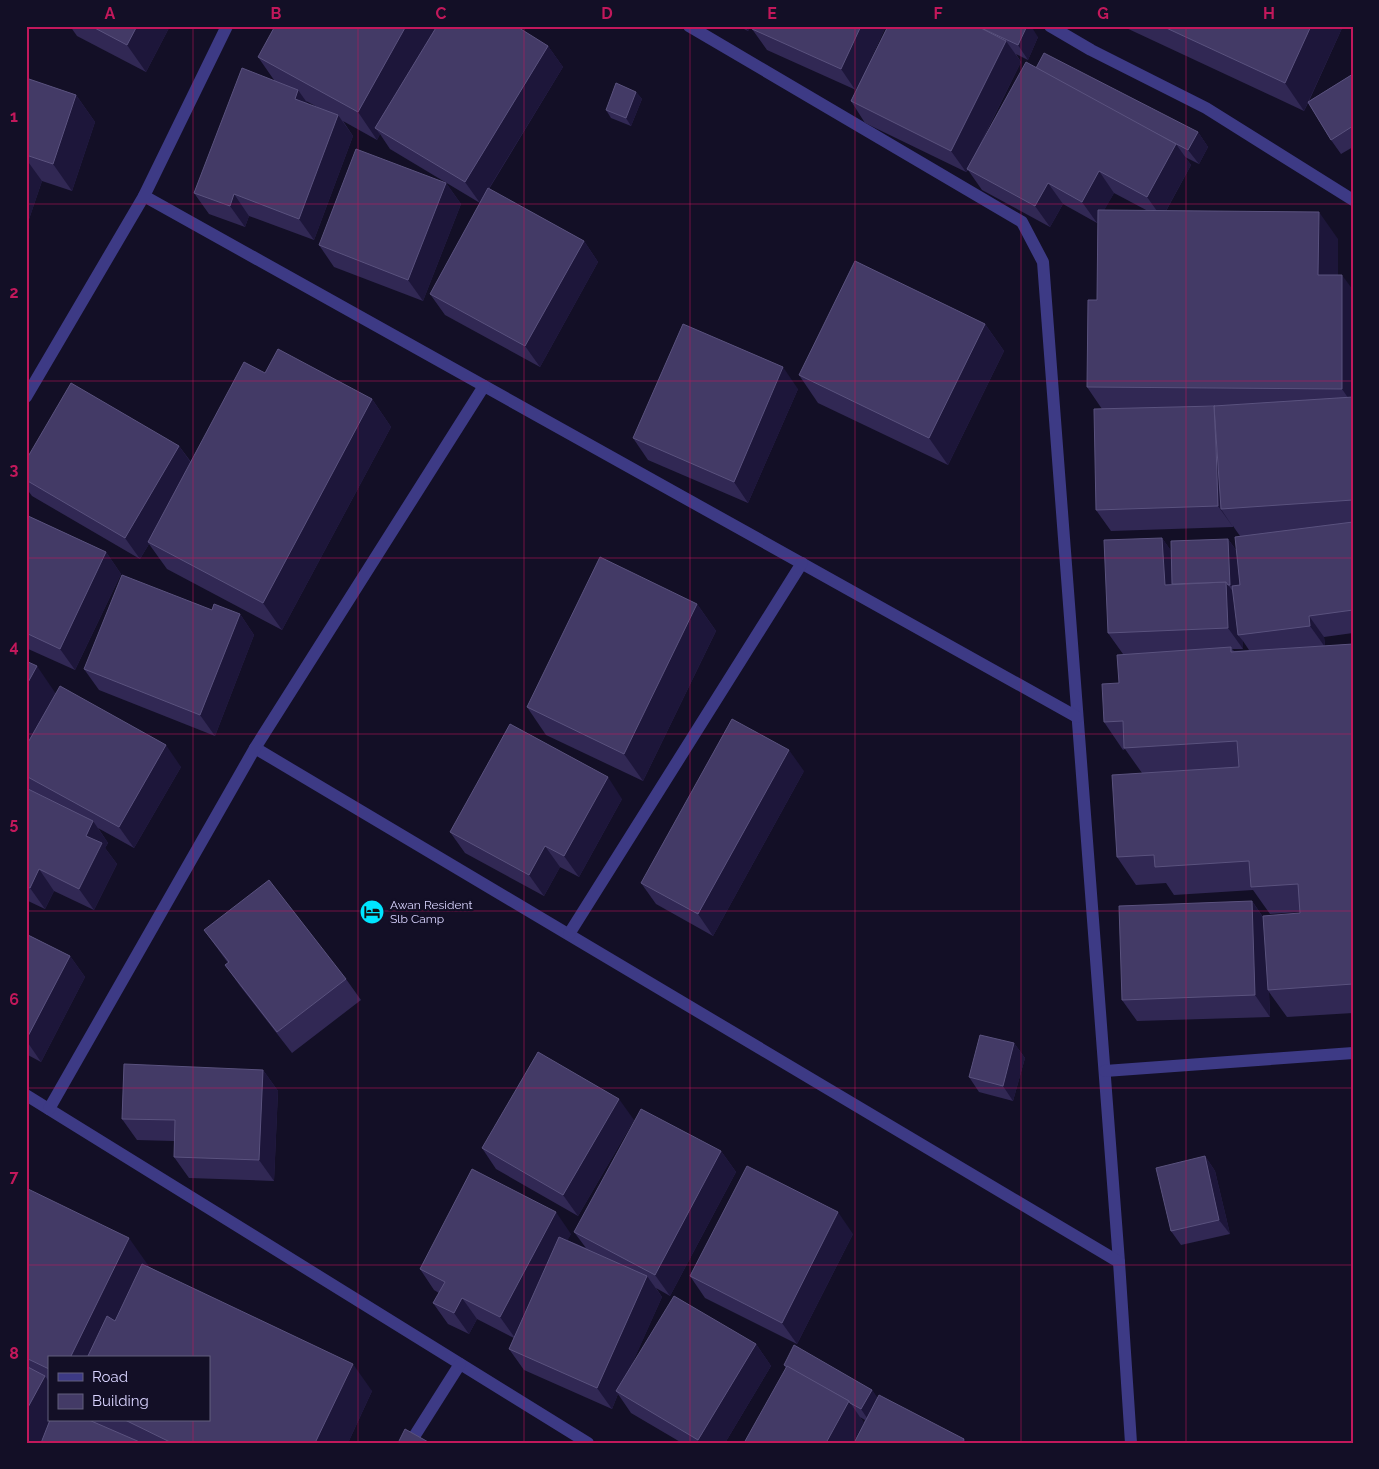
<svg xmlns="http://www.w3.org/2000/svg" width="1379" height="1469" font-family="Raleway,sans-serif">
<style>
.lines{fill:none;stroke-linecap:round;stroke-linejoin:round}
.minor{stroke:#3d3a85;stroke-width:12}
.wall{fill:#312854;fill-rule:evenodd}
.shaded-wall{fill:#1d163a}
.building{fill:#433a66;stroke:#5a527e}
.grid{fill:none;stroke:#c2185b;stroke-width:1;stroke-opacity:0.55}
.labels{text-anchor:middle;stroke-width:4.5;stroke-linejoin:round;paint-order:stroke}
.poi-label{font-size:12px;fill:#d9d4ff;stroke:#130f26;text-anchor:start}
.neatline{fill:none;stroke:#c2185b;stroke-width:2}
.grid-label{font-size:16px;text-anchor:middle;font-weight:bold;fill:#c2185b}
</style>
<rect width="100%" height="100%" fill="#130f26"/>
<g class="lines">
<!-- minor -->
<g class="minor">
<path d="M689,26L1022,222L1043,262L1119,1262L1131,1443"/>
<path d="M1050,26L1091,50L1206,108L1353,200"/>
<path d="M144,196L1077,717"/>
<path d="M26,397L144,196L227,26"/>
<path d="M255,748L1119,1262"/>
<path d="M569,934L802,563"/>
<path d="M1105,1071L1353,1053"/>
<path d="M26,1095L588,1443"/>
<path d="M49,1109L255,748L484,386"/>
<path d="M410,1443L460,1364"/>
</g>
</g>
<!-- wall -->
<g class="wall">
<path d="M70,26H170L146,72L77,36Z"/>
<path d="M738,26H751L748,31Z"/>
<path d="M886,26L861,80L888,26L1038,37L1028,60L1016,54L1021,62L979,147L1036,68L1198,132L1208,147L1199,164L1185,157L1191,165L1166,211L1338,239V275L1353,290V633L1324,637L1325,646L1353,644V1013L1287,1017L1269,992L1270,1017L1137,1021L1122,1000L1252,901L1263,917L1300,913V912L1270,914L1253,890L1174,895L1166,883L1136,885L1117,857L1142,773L1125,749L1123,750L1104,722L1119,683L1123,654L1108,633L1162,538L1171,551L1228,539L1236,550L1240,536L1233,526V527L1111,531L1096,510L1102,409L1087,387L1097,300L1098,221L1097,223L1063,204L1050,227L982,190L968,170L966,172L865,123L851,101L856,90L767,50L752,29ZM1114,193L1148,211L1104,210ZM1243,641L1249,650L1234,651L1232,649H1243Z"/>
<path d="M1122,26H1343L1309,101L1353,74V147L1341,154L1331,140L1308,103L1304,111Z"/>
<path d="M548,46L563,67L489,189L584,241L598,262L540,367L445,315L430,294L480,203L390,149L380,134L377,140L343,121L353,136L314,240L249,216L245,227L209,214L194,193L274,80L258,57ZM306,101L319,108L308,104Z"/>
<path d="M26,78L76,95L95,122L72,191L42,181L26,228Z"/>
<path d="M636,92L642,99L631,126L611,118L606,110Z"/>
<path d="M446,183L461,204L423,301L334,267L319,245Z"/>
<path d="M985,324L1004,351L948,465L818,403L799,375Z"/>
<path d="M265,373L372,399L391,427L282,630L167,569L149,544L140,559L32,496L26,488V460L179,446L191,462Z"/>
<path d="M798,389L748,503L648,460L633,438Z"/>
<path d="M26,515L106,552L121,574L75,670L26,648Z"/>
<path d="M697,604L716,631L643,781L546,735L527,707Z"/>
<path d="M212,610L240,614L254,635L215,736L99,690L84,669Z"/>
<path d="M26,661L56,694L181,767L134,848L98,828L108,843L105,848L117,864L94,910L54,891L45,909L26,900V788L28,789L26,786Z"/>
<path d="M804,771L713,936L656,904L641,883Z"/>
<path d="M622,799L579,877L560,867L544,896L465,853L450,832Z"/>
<path d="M204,930L346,979L361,1000L292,1053L240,986L225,965L228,963Z"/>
<path d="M26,934L70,956L85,977L41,1062L26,1054Z"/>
<path d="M1014,1043L1025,1058L1013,1101L979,1092L969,1077Z"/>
<path d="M263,1070L278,1091L274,1181L189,1178L174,1157V1141L137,1140L122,1119Z"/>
<path d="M634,1120L578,1216L496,1169L482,1148Z"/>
<path d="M721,1151L736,1172L670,1296L656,1288L662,1297L630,1368L756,1344L771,1366L725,1443H682L631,1413L618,1394L612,1409L524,1370L509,1349L514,1338L477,1319L469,1334L448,1324L433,1303L439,1293L434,1290L420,1269L571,1234L567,1240L586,1248L574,1232Z"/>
<path d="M1205,1156L1215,1171L1230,1234L1181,1245L1171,1231Z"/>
<path d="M26,1188L148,1265V1266L372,1391L348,1443H26ZM49,1358L209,1420H49Z"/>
<path d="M853,1234L797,1344L705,1298L690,1276Z"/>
<path d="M784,1365L872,1390L877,1398L964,1439L966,1443H854L865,1420L860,1417L864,1423L786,1368Z"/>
</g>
<!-- shaded-wall -->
<g class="shaded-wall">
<path d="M137,26H170L146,72L127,45Z"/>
<path d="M406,26H441L375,128L380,134L377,140L358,112Z"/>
<path d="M744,26H751L748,31Z"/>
<path d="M861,26H886L856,91L841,69Z"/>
<path d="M1027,26H1031L1038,37L1028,60L1018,45Z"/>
<path d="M1311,26H1343L1304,111L1285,83Z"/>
<path d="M1006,41L1021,62L966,172L951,151Z"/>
<path d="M548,46L563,67L480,203L465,182Z"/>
<path d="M298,90L313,111L295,99Z"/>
<path d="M636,92L642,99L631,126L626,118Z"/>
<path d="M76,95L95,122L72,191L53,164Z"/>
<path d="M338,115L353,136L314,240L299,219Z"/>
<path d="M1198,132L1208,147L1199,164L1188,150Z"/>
<path d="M1176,144L1191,165L1162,218L1147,197Z"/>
<path d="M26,159L42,181L26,228Z"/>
<path d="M1099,171L1114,193L1097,223L1082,202Z"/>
<path d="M446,183L461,204L423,301L408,280Z"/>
<path d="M1048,183L1063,204L1050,227L1035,206Z"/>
<path d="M234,194L249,216L245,227L230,206Z"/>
<path d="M1319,212L1338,239V302L1318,275Z"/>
<path d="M584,241L598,262L540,367L525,346Z"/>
<path d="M1342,275L1353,290V405L1342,389Z"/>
<path d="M985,324L1004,351L948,465L929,438Z"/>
<path d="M783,367L798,389L748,503L734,482Z"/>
<path d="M372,399L391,427L282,630L263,603Z"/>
<path d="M1215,406L1221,509L1233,527L1218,506Z"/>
<path d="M179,446L194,467L148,542L149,544L140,559L125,538Z"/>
<path d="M1162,538L1177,559L1179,587L1165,585Z"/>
<path d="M1228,539L1238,553L1240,600L1230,585Z"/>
<path d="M106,552L121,574L75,670L60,649Z"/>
<path d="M1226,582L1241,603L1238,635L1243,641V649L1228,628Z"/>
<path d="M697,604L716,631L643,781L624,754Z"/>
<path d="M240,614L254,635L215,736L200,715Z"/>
<path d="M1309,616L1324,637L1325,647L1310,626Z"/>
<path d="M37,666L56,694L26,749V686Z"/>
<path d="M166,745L181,767L134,848L119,827Z"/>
<path d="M789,750L804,771L713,936L698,914Z"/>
<path d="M608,777L622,799L579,877L564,856Z"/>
<path d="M93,821L108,843L105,848L117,864L94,910L79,889L86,836Z"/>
<path d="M545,846L560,867L544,896L529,875Z"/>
<path d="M39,869L54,891L45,909L30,888Z"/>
<path d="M1252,901L1266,922L1268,990L1269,992L1270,1017L1255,995Z"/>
<path d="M70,956L85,977L41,1062L26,1040Z"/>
<path d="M1014,1043L1025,1058L1013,1101L1003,1086Z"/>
<path d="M263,1070L278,1091L274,1181L259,1160Z"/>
<path d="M619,1099L634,1120L578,1216L563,1195Z"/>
<path d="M721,1151L736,1172L670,1296L655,1275Z"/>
<path d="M1205,1156L1215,1171L1230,1234L1219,1220Z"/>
<path d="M556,1212L571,1234L515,1338L500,1317Z"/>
<path d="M838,1212L853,1234L797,1344L782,1323Z"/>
<path d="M129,1238L148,1265L103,1358H70Z"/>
<path d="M647,1276L662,1297L619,1393L616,1391L618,1394L612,1409L597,1388Z"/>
<path d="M462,1298L477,1319L469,1334L454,1313Z"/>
<path d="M756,1344L771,1366L725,1443H700L698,1440Z"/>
<path d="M353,1364L372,1391L348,1443H315Z"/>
<path d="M45,1376L49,1382V1420H55L43,1443H26V1411Z"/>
<path d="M872,1390L883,1405L871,1424L861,1409Z"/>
<path d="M849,1401L864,1423L853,1443H826Z"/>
</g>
<!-- building -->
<g class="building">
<path d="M91,26H137L127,45Z"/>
<path d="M275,26H406L358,112L258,57Z"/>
<path d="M437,26H516L548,46L465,182L375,128Z"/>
<path d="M754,26H861L841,69L752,29Z"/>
<path d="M888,26H977L1006,41L951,151L851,101Z"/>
<path d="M977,26H1027L1018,45Z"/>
<path d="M1162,26H1311L1285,83Z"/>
<path d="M1044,53L1198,132L1188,150L1140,125L1036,68Z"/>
<path d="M1026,62L1176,144L1147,197L1099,171L1082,202L1048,183L1035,206L967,169Z"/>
<path d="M242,68L298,90L295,99L338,115L299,219L234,194L230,206L194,193Z"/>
<path d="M1353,74V126L1331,140L1308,102Z"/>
<path d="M26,78L76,95L53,164L26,155Z"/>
<path d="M616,83L636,92L626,118L606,110Z"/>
<path d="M356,149L446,183L408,280L319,245Z"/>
<path d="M488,188L584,241L525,346L430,294Z"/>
<path d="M1098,210L1319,212L1318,275H1342V389L1087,387L1088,300H1097Z"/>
<path d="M855,261L985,324L929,438L799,375Z"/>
<path d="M683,324L783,367L734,482L633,438Z"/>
<path d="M278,349L372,399L263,603L148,542L244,362L265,373Z"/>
<path d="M71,383L179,446L125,538L26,480V460Z"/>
<path d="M1353,397V500L1221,509L1214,406Z"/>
<path d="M1214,406L1216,446L1218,506L1096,510L1094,409L1215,406Z"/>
<path d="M26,515L106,552L60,649L26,633Z"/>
<path d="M1353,522V610L1309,616L1310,626L1238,635L1232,586L1240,585L1235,537Z"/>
<path d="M1162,538L1165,585L1226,582L1228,628L1108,633L1104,540Z"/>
<path d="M1228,539L1230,585H1228L1226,582L1172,584L1171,541Z"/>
<path d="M600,557L697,604L624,754L527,707Z"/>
<path d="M122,575L212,610L214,604L240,614L200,715L84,669Z"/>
<path d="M1353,644V984L1268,990L1263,916L1300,913L1298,884L1251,887L1249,861L1155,867L1154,855L1117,857L1112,775L1239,767L1237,741L1124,748L1123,721L1104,722L1102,684L1119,683L1117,655L1231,647V652Z"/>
<path d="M26,661L37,666L26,686Z"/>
<path d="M60,686L166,745L119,827L26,776V746Z"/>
<path d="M732,719L789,750L698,914L641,883Z"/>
<path d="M510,724L608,777L564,856L545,846L529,875L450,832Z"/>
<path d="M26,788L93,821L86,836L102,843L79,889L39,869L30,888L26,886Z"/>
<path d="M269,880L346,979L277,1032L225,965L229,962L204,930Z"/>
<path d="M1252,901L1255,995L1122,1000L1119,906Z"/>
<path d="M26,934L70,956L26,1040Z"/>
<path d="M980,1035L1014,1043L1003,1086L969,1077Z"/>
<path d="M538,1052L619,1099L563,1195L482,1148Z"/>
<path d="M124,1064L263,1070L259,1160L174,1157L175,1120L122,1119Z"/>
<path d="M641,1109L721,1151L655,1275L574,1232Z"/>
<path d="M1205,1156L1219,1220L1171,1231L1156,1168Z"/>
<path d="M747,1166L838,1212L782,1323L690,1276Z"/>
<path d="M472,1169L556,1212L500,1317L462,1298L454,1313L433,1303L445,1282L420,1269Z"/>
<path d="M26,1188L129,1238L70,1358H49V1369L26,1358Z"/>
<path d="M559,1237L647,1276L597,1388L509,1349Z"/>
<path d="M142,1264L353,1364L315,1443H172L125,1420H209V1358H87L107,1316L115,1321Z"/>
<path d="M674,1296L756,1344L698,1440L616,1391Z"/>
<path d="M794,1345L872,1390L861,1409L850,1403L849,1401L784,1365Z"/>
<path d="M26,1366L45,1376L26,1411Z"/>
<path d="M787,1366L849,1401L826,1443H744Z"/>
<path d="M879,1395L964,1439L962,1443H854Z"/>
<path d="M50,1420H89L142,1443H41Z"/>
<path d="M405,1429L430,1443H398Z"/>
</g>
<!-- grid -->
<path class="grid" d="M193,26V1358M358,26V1443M524,26V1443M690,26V1443M855,26V1443M1021,26V1443M1186,26V1443M26,204H1353M26,381H1353M26,558H1353M26,734H1353M26,911H1353M26,1088H1353M26,1265H1353M193,1420V1443"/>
<!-- icons -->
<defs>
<symbol id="hotel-disc" viewBox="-11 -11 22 22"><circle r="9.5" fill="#00e5ff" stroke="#130f26"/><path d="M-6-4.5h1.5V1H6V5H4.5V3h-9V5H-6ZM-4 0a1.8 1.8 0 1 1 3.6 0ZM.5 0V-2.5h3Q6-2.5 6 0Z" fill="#111"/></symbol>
</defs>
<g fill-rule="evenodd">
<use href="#hotel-disc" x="358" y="898" width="28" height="28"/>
</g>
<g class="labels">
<!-- poi labels -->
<g class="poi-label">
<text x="390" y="909">Awan Resident<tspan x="390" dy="14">Slb Camp</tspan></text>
</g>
</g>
<!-- border -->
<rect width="1379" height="1469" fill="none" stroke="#130f26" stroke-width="55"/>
<!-- legend -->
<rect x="48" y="1356" width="162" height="65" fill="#130f26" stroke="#625e7d"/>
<rect x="58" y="1373" width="25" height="8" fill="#3d3a85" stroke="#625e7d"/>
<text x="92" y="1382" font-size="15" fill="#d9d4ff">Road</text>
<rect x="58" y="1394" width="25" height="15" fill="#433a66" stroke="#625e7d"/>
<text x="92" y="1406" font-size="15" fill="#d9d4ff">Building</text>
<rect x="28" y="28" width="1324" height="1414" class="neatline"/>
<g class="grid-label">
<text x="110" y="19">A</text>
<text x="276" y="19">B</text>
<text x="441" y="19">C</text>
<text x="607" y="19">D</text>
<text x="772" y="19">E</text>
<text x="938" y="19">F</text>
<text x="1103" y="19">G</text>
<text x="1269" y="19">H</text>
<text x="14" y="122">1</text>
<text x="14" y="298">2</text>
<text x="14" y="475">3</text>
<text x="14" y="652">4</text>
<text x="14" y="829">5</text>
<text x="14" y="1005">6</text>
<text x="14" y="1182">7</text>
<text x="14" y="1359">8</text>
</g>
</svg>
